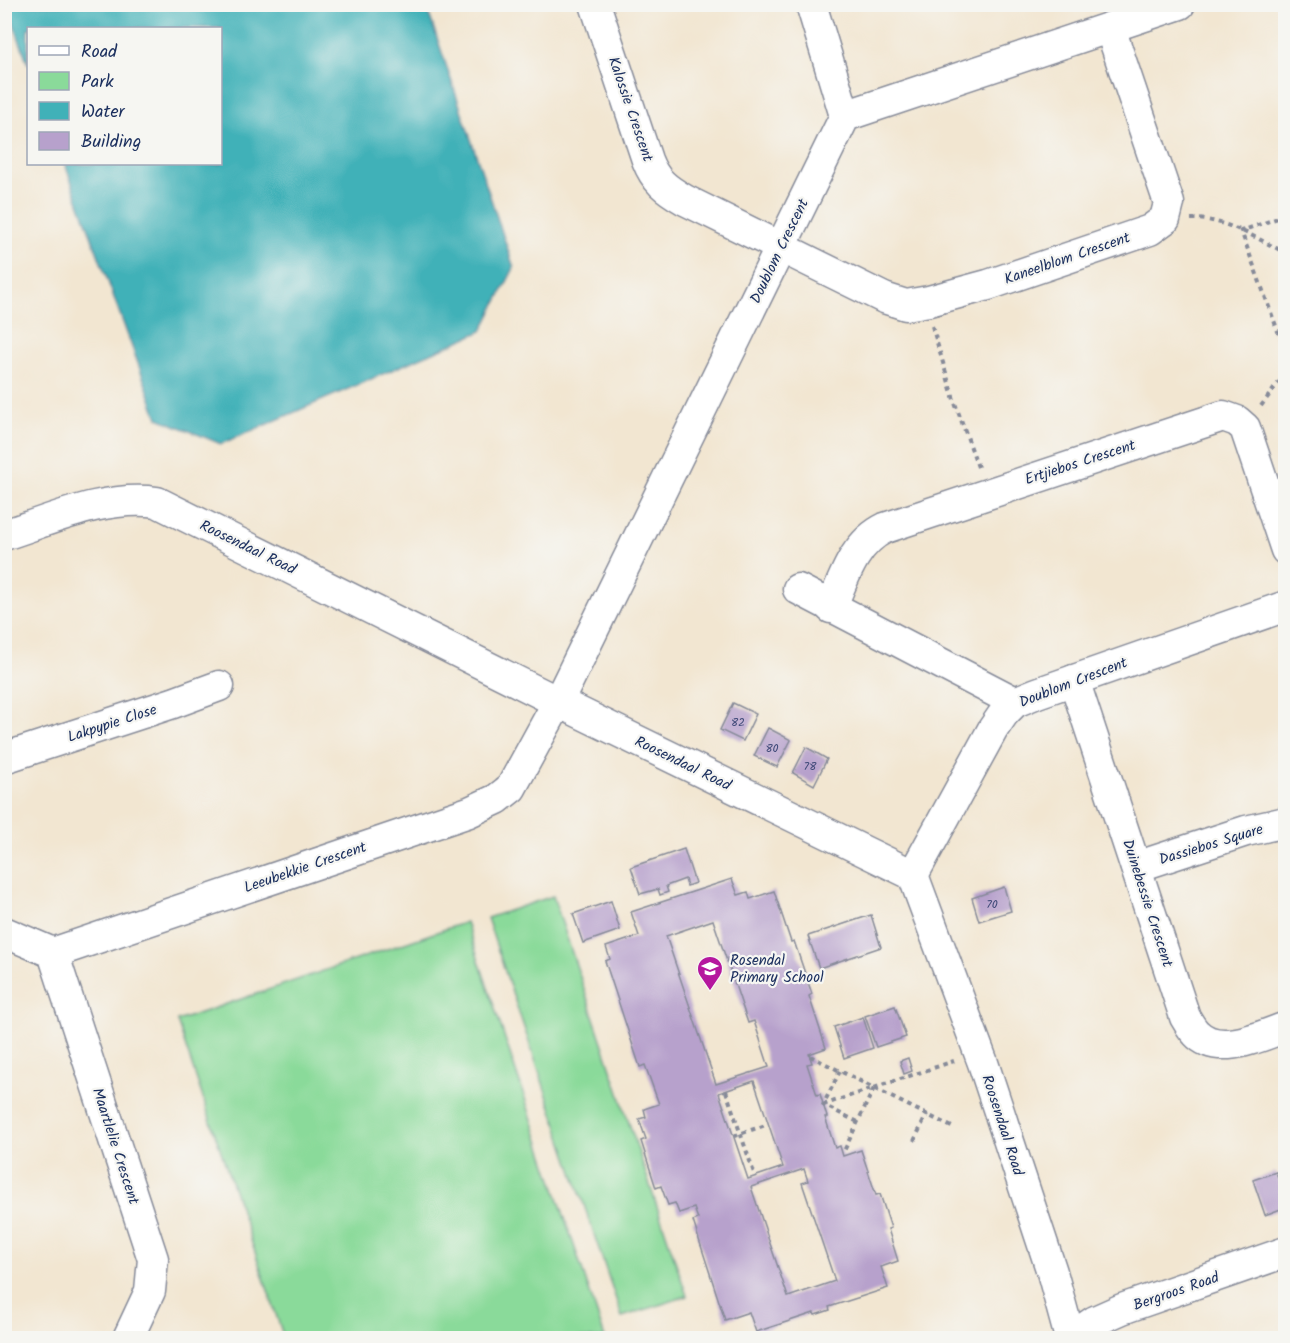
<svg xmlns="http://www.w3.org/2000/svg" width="1290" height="1343" font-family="Kalam,sans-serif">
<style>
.green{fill:#8ada9a;stroke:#52847c;stroke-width:1.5}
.water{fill:#40b1b8;stroke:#2e708b;stroke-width:1.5}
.building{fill:#b7a1cc;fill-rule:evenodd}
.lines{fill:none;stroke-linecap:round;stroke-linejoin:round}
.street-casing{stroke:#868a98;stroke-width:33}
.path{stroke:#868a98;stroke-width:4;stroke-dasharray:4.5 4.5;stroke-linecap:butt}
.street{stroke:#fff;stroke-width:30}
.labels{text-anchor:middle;stroke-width:4.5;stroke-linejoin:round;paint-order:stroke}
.number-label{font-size:12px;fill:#424c7a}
.street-label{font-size:15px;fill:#1b2f5e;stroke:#f6f6f2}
.poi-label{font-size:15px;fill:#1b2f5e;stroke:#f6f6f2;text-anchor:start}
</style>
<rect width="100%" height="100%" fill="#f6f6f2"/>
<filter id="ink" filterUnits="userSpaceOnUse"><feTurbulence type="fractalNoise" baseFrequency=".0167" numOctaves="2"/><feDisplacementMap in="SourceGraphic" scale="12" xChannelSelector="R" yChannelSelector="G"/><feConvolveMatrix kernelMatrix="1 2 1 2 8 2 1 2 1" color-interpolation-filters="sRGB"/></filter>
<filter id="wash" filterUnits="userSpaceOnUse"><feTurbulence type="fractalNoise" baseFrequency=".008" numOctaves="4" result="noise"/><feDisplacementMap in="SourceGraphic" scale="24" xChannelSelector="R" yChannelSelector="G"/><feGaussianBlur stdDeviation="1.35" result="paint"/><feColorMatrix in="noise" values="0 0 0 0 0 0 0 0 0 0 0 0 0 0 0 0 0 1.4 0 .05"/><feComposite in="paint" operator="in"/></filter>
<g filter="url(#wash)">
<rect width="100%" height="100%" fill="#f2e6d1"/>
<!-- green -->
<g class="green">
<path d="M553,896L687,1296L622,1317L487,918Z"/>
<path d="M466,922L605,1338H284L177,1021Z"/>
</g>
<!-- water -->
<path class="water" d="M7,5H426L514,268L482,331L221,444L158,418L65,164H220V28H28V64Z"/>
<g id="blocks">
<!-- building -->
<g class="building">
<path d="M733,703L756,714L743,741L720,730Z"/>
<path d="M768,728L791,740L777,767L754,756Z"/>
<path d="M806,747L827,759L814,785L793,773Z"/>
<path d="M684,849L695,883L687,886L685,879L666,886L668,892L660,895L658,889L640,894L631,867Z"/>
<path d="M732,879L738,895L748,892L750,899L774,891L791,942L794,941L812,994L809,996L826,1048L809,1054L812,1063L807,1064L817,1095L820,1094L827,1117H825L835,1148L840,1146L843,1156L861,1150L876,1195L880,1194L891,1228L888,1229L898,1261L881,1267L888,1288L829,1307L830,1310L815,1315L814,1313L756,1332L749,1312L725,1320L693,1221L698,1219L694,1208L679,1213L675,1203L668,1205L661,1186L656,1188L641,1141L646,1139L639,1119L646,1117L644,1109L659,1104L645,1065L640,1067L605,961L610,959L606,947L639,936L631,912ZM713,920L748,1023L754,1021L769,1067L716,1084L666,936ZM754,1081L783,1167L748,1179L719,1093ZM804,1169L808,1181L802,1183L835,1281L788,1297L751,1187Z"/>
<path d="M1004,887L1011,911L979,921L972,898Z"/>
<path d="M611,901L620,930L583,943L573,914Z"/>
<path d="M871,915L881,947L819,968L808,936Z"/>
<path d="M895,1006L906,1037L876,1047L865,1016Z"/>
<path d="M863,1017L873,1048L844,1058L834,1027Z"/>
<path d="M908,1058L912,1071L904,1074L900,1061Z"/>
<path d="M1276,1172L1286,1199V1207L1265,1215L1253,1180Z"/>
</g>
</g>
</g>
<g filter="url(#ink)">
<use href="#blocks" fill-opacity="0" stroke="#868a98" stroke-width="1.5"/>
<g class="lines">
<defs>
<g id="street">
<path d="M595,4L647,160C655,181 666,189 685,200L884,298L906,305L929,301L988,285L1150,230L1165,219L1169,203L1110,28"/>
<path d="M811,4L845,116"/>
<path d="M4,535C54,519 104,495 157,502L558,702L913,875L983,1063L1052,1272L1070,1338"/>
<path d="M798,589L1015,702"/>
<path d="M831,608C844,578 854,543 885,528L1223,416L1237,421L1245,428L1286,550"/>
<path d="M1074,680L1185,1017C1188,1022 1191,1028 1196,1033C1218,1057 1261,1036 1286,1027"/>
<path d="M4,758L173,703L219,686"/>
<path d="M1136,867L1246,831L1286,822"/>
<path d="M913,875L993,729L1004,713L1015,702L1037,693L1286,606"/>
<path d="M4,932L53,953L469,812L497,799L511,788L558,702L845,116L1180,4"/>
<path d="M53,953L153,1259L150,1291L128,1338"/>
<path d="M1070,1338L1095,1321L1122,1309L1286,1252"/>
</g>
</defs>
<!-- street casing -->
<use href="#street" class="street-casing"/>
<!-- path -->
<g class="path">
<path d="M1286,215L1241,231L1286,353"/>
<path d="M1191,219C1224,218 1256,238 1286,253"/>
<path d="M932,326L955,403L979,470"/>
<path d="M1261,406L1286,373"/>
<path d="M810,1056L874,1088L843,1153"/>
<path d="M840,1071L823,1105L858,1122"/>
<path d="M875,1089L954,1128"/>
<path d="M726,1091L755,1176"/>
<path d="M823,1105L954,1061"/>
<path d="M734,1136L768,1124"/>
<path d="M914,1141L927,1114"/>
</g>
<!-- street -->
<use href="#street" class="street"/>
</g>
</g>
<!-- icons -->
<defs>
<symbol id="school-pin" viewBox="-11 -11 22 30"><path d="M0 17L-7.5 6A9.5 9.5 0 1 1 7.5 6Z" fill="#b5179e" stroke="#f6f6f2"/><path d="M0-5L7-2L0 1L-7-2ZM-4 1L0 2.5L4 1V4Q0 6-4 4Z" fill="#fff"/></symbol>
</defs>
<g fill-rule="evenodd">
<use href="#school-pin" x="695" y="954" width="30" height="40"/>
</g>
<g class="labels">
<!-- number labels -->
<g class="number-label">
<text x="738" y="726">82</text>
<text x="772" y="752">80</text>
<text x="810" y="770">78</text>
<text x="992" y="908">70</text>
</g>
<!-- street labels -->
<g class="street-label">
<text transform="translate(631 109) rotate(71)" y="5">Kalossie Crescent</text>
<text transform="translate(779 251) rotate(-64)" y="5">Doublom Crescent</text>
<text transform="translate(1067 258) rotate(-19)" y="5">Kaneelblom Crescent</text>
<text transform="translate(1080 462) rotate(-18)" y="5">Ertjiebos Crescent</text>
<text transform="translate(248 547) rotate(26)" y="5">Roosendaal Road</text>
<text transform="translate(1073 682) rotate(-21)" y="5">Doublom Crescent</text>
<text transform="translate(112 723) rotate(-18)" y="5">Lakpypie Close</text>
<text transform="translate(683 763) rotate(26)" y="5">Roosendaal Road</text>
<text transform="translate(1211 844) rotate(-17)" y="5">Dassiebos Square</text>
<text transform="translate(305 867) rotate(-19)" y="5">Leeubekkie Crescent</text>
<text transform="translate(1148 903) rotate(72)" y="5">Duinebessie Crescent</text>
<text transform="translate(1003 1125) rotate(72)" y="5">Roosendaal Road</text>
<text transform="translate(116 1146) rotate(72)" y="5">Maartlelie Crescent</text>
<text transform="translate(1176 1291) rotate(-19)" y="5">Bergroos Road</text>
</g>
<!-- poi labels -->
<g class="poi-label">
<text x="730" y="965">Rosendal<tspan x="730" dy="17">Primary School</tspan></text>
</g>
</g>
<!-- margin -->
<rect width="1290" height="1343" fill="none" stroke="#f6f6f2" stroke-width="24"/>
<!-- legend -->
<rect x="27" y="27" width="195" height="138" fill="#f6f6f2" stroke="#9ea6b7" stroke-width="1.5"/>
<rect x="39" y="46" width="30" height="9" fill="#ffffff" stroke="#9ea6b7" stroke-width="1.5"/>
<text x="81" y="57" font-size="18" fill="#1b2f5e">Road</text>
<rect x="39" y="72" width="30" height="18" fill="#8ada9a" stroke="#9ea6b7" stroke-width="1.5"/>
<text x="81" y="87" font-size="18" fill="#1b2f5e">Park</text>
<rect x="39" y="102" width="30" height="18" fill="#40b1b8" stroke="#9ea6b7" stroke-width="1.5"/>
<text x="81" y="117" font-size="18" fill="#1b2f5e">Water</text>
<rect x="39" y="132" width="30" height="18" fill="#b7a1cc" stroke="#9ea6b7" stroke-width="1.5"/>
<text x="81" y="147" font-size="18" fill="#1b2f5e">Building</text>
</svg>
